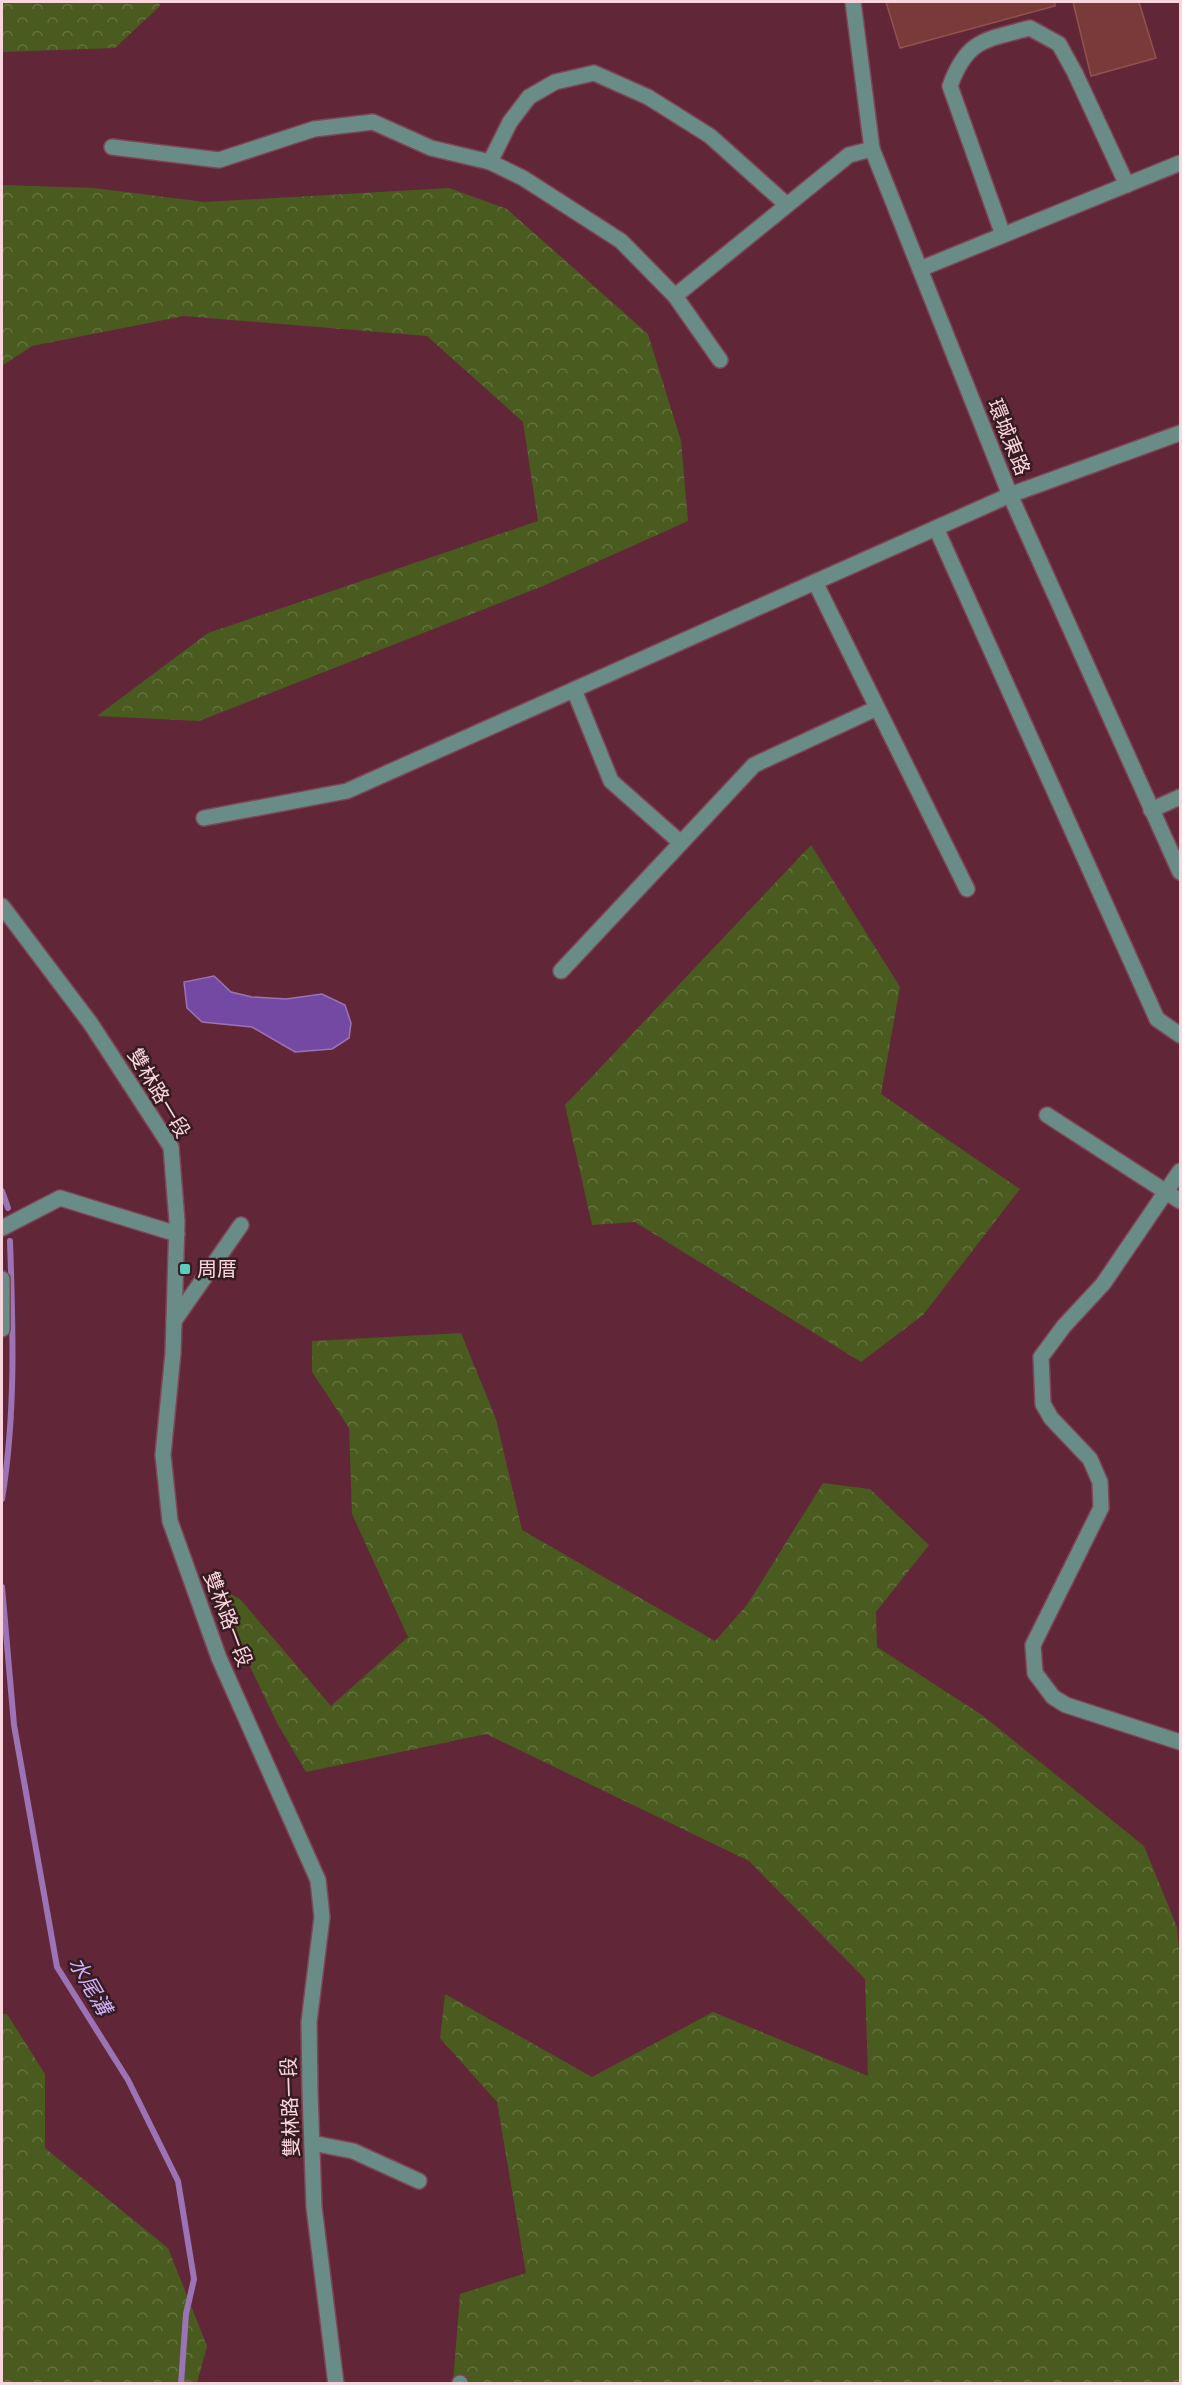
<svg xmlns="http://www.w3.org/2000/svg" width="1182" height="2385" font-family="'Source Sans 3','Noto Sans TC',sans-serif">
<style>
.forest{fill:url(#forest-crowns)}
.water{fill:#7449a3;stroke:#9c73b4;stroke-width:1.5}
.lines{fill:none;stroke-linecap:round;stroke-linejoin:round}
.stream{stroke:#9c73b4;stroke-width:6}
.building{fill:#783b39;stroke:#92524e;stroke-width:1.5}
.minor-casing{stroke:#7d4656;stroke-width:18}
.minor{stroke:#6a8c86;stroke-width:15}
.poi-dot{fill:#59cebf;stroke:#351b22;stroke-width:2}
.labels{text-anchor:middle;stroke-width:5;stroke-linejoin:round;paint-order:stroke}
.street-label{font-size:20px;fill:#fbd5dd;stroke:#351b22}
.poi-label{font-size:20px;fill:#fbd5dd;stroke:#351b22;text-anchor:start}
.water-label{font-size:21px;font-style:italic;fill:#cfb0f8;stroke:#351b22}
</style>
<defs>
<pattern id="forest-crowns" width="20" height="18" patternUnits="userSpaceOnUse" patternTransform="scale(1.5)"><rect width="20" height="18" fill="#495b1e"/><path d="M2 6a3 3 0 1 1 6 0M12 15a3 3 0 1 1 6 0" fill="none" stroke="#64723e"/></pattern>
</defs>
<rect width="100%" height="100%" fill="#612738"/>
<!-- forest -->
<g class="forest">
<path d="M2,2H159L160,6L115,48L2,52Z"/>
<path d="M2,185L94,188L205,202L449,188L507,209L648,334L681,441L688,521L543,586L199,721L97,716L208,633L538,521L523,422L427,336L184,316L32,346L2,366Z"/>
<path d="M811,845L900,987L881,1094L1020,1189L923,1315L861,1362L635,1222L592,1225L565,1105Z"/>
<path d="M461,1333L496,1419L522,1530L715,1641L747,1605L823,1483L870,1489L929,1545L876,1612L877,1647L982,1715L1144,1846L1177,1927L1180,1961V2383H453L460,2294L526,2273L497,2102L440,2038L445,1994L592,2077L713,2012L868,2076L865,1979L749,1861L486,1734L306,1772L277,1723L210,1583L240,1599L331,1706L408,1637L352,1514L349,1428L312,1372V1341Z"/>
<path d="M2,2014H7L45,2074V2148L168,2248L207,2346L197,2383H2Z"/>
</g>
<!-- water -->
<path class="water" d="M214,976L231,992L252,997L286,999L322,994L345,1005L351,1023L349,1038L332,1049L295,1052L252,1027L202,1022L187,1008L184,982Z"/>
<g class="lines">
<!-- stream -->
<g class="stream">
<path d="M2,1191L8,1208"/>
<path d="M2,1499C16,1413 13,1328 10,1241"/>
<path d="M2,1587L14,1725L57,1967L128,2080L178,2181L194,2279L186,2314L181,2384"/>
</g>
</g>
<!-- building -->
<g class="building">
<path d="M886,2H1055V6L900,48Z"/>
<path d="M1073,2H1139L1156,58L1091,76Z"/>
</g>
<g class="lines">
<defs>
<g id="minor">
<path d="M853,2L872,149L1010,495L1180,872"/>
<path d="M112,147L219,160L314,129L373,122L431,148L490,162L523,178L621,241L675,296L720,360"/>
<path d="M490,162L510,122L529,97L555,82L594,73L648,97L710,136L787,205"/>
<path d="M1003,235L950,86C967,39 985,40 1030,28L1059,44L1075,73L1127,185"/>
<path d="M920,269L1180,163"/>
<path d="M675,296L849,155L872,149"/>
<path d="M936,528L1157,1019L1180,1035"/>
<path d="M815,582L967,889"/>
<path d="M574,690L611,781L681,843"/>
<path d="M1151,810L1180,797"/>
<path d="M204,818L347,791L1010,495L1180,433"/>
<path d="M2,906L91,1024L171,1147L177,1221L173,1353L163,1455L170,1521L219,1658L318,1880L322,1917L309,2022L310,2092L314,2207L336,2384"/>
<path d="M561,971L754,765L877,708"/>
<path d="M1047,1115L1180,1201"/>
<path d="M1180,1171L1103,1284L1064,1326L1041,1357L1043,1404L1051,1418L1090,1459L1100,1482L1101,1508L1033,1645L1035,1673L1053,1697L1066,1705L1180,1742"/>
<path d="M2,1228L60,1198L177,1234"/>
<path d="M2,1279V1329"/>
<path d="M174,1321L241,1225"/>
<path d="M312,2143L353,2151L419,2181"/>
<path d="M460,2384V2383"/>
</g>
</defs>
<!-- minor casing -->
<use href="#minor" class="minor-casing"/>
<!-- minor -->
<use href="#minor" class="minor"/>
</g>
<!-- markers -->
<rect class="poi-dot" x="179" y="1263" width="12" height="12" rx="3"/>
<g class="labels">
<!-- street labels -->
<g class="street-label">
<text transform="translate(1009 437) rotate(68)" y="7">環城東路</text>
<text transform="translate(159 1093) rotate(59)" y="7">雙林路一段</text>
<text transform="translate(228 1619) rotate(69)" y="7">雙林路一段</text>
<text transform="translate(290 2107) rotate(-92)" y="7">雙林路一段</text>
</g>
<!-- poi labels -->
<g class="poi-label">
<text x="197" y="1276">周厝</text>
</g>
<!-- water labels -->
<g class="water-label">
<text transform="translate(90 1986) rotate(60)" y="7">水尾溝</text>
</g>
</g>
<!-- border -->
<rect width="1182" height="2385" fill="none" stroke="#fbd5dd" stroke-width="6"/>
</svg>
